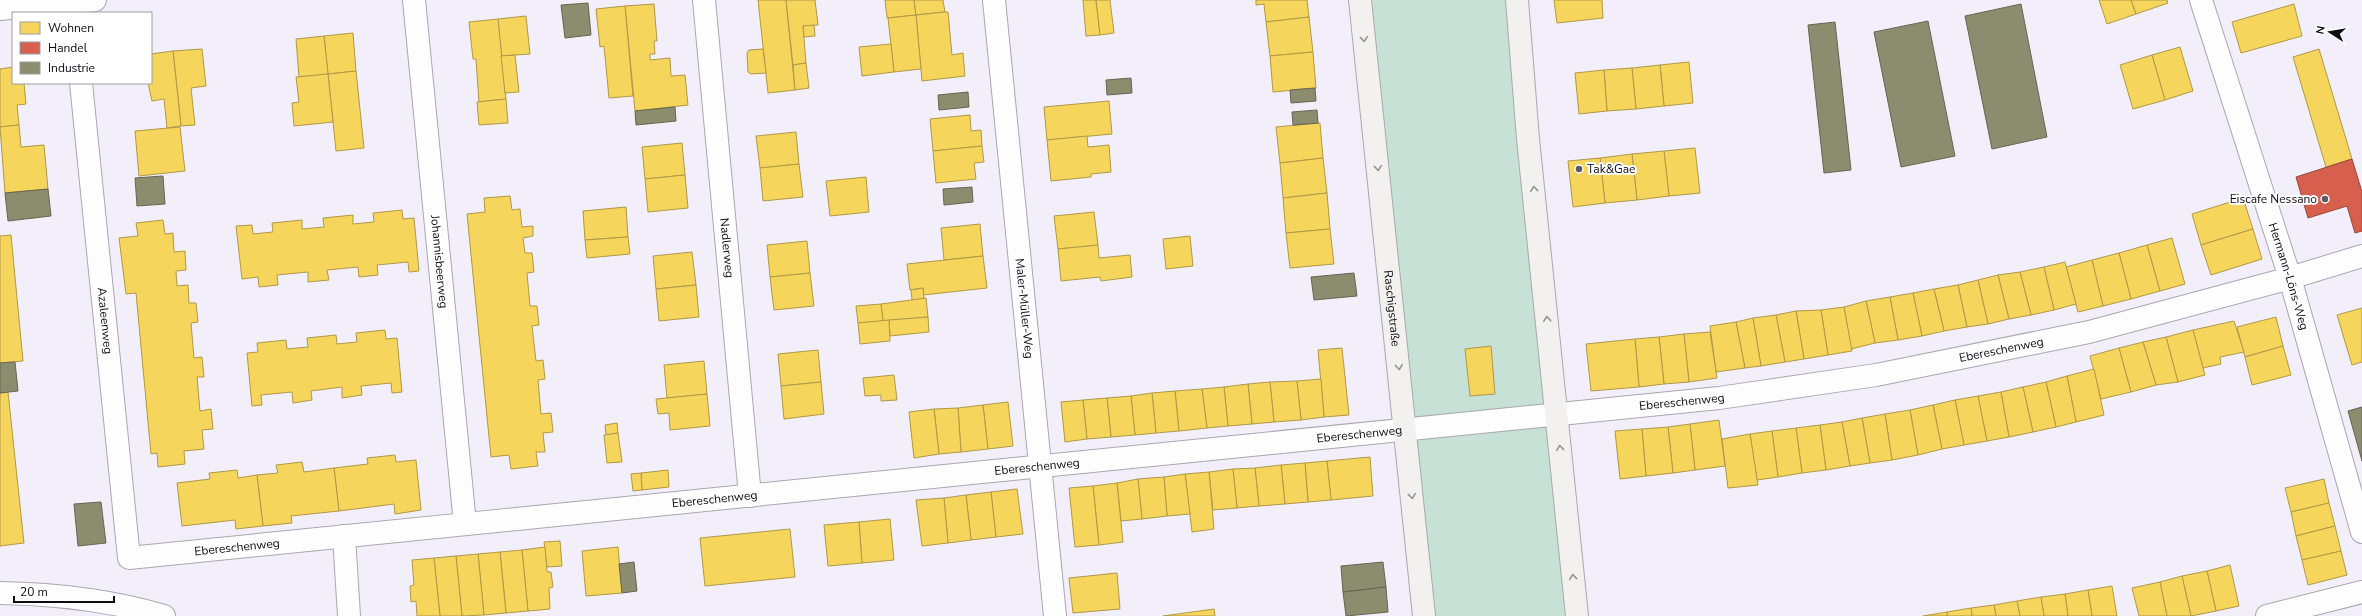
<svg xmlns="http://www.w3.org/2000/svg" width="2362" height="616" font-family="'Nunito Sans',sans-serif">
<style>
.grass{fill:#c7e1d6}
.homes{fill:#f6d55c;stroke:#b09846}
.shops{fill:#d6604d;stroke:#9a463b}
.industry{fill:#8c8c6e;stroke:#666552}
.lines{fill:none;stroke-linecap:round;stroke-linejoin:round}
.street-casing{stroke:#aaa7b0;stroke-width:24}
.secondary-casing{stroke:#aaa7b0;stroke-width:24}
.street{stroke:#fdfdfe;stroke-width:22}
.secondary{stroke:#f3f0f0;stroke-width:22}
.oneway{stroke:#979497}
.poi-dot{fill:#5d5a63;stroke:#fff;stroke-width:1.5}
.labels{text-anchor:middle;stroke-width:4;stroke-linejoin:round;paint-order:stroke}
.poi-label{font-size:12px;fill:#0d0a12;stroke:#fff;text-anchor:start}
.street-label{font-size:12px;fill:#0d0a12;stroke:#fff}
</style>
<rect width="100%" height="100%" fill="#f2effa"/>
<!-- grass -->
<path class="grass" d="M1360,0H1517L1577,616H1424Z"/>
<!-- homes -->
<g class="homes">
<path d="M758,0H786L795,90L768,93Z"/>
<path d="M786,0H815L818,25L803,26L806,63L793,65Z"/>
<path d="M885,0H914L916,15L887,18Z"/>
<path d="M914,0H943L945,12L916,15Z"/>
<path d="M1083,0H1096L1100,35L1086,36Z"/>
<path d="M1096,0H1110L1114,33L1100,35Z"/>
<path d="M1256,0H1307L1309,17L1266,22L1264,4L1256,5Z"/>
<path d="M1554,0H1602L1603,18L1557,23Z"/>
<path d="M2099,0H2131L2136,14L2107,24Z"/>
<path d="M2131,0H2167L2168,3L2136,14Z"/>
<path d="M654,4L657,41H654L655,54H650V60L670,58L671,76L685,75L688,105L635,111L625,6Z"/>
<path d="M2294,4L2302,36L2241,53L2232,22Z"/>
<path d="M625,6L633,96L609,98L604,46L600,47L596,9Z"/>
<path d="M945,12H948L952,55L963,53L965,76L922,81L916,15Z"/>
<path d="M916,15L921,69L894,72L888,18Z"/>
<path d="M526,16L530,54L501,56L498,19Z"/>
<path d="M1309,17L1313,52L1270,56L1266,22Z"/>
<path d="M498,19L506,99L479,102L476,59H473L469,22Z"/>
<path d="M814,25L815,36L804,37L803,26Z"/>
<path d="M353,33L356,71L328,74L324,36Z"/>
<path d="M324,36L328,74L299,77L296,39Z"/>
<path d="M891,44L894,72L862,76L859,47Z"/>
<path d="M2180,47L2193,91L2165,100L2152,55Z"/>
<path d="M202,49L206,86L191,88L195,125L181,126L173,51Z"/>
<path d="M763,49L766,73L751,74L748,72L747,53L749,50Z"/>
<path d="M2319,49L2352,159L2326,167L2293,57Z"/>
<path d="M173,51L181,126L167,128L164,99L152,101L148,83H151V54Z"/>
<path d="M1313,52L1316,88L1273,92L1270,56Z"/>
<path d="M515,55L519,92L505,93L501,56Z"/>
<path d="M2152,55L2165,100L2133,109L2120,65Z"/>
<path d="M1689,62L1693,103L1664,106L1660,65Z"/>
<path d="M806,63L809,88L795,90L793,65Z"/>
<path d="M1660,65L1664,106L1636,109L1632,68Z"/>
<path d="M13,67V83H24L26,104L17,105L19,125L0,127V69Z"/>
<path d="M1632,68L1636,109L1607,111L1604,70Z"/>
<path d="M1604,70L1607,111L1579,114L1575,73Z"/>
<path d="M356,71L364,148L336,151L328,74Z"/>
<path d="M328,74L333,122L294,126L292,103L299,102L296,77Z"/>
<path d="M506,99L508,123L479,125L477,102Z"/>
<path d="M1109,101L1112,134L1047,140L1044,107Z"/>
<path d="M970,115L971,131L981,130L982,146L933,151L930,119Z"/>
<path d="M1320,123L1323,158L1280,163L1276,127Z"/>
<path d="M19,125L21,147L44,145L48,189L5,193L0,127Z"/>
<path d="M180,127L185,171L139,176L135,131Z"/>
<path d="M796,132L799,164L760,168L756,136Z"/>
<path d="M1087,136L1088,147L1109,145L1111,172L1091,174V177L1051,181L1047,140Z"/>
<path d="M682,143L685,175L645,179L642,147Z"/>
<path d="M982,146L984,162L974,163L976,179L936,183L933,151Z"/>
<path d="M1695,148L1700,193L1669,196L1664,151Z"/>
<path d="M1664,151L1669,196L1637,200L1632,154Z"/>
<path d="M1632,154L1637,200L1605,203L1600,158Z"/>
<path d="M1323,158L1327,193L1283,198L1280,163Z"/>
<path d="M1600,158L1605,203L1573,207L1568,161Z"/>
<path d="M799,164L803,197L763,201L760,168Z"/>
<path d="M685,175L688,208L648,212L645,179Z"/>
<path d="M866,177L869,212L830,216L826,181Z"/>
<path d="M1327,193L1330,229L1286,233L1283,198Z"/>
<path d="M510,196L512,210L520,209L522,227L533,226V236L523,238L525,253H532L534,272L527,273L530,306H537L539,325L532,326L536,361L543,360L545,379L538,380L541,414L551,413L553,432L543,433L545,452H536L538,466L511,469L509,455L491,457L467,214L485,212L484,198Z"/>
<path d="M2243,198L2253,229L2201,245L2192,214Z"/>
<path d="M626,207L628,237L585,240L583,211Z"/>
<path d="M402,210L403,219L414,218L419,271L409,272L408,262L377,265L378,275L359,277L358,267L327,270L329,280L308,282V272L277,275L278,285L259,287L258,277L242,279L236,226L252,225L253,234L273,232L272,223L302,220V229L324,227L323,218L353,215V224L374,222L373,213Z"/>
<path d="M1094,212L1098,245L1058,249L1054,216Z"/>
<path d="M163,220L165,234L173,233L174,252L185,251L186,270L176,271L177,286L188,285L189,303H196L198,322L191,323L194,358L202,357L204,377H197L200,411L211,409L213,429L202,430L204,449L184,451L185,464L158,467L157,453L151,454L136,293L126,294L119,238L138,236L136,223Z"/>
<path d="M980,224L983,256L944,260L941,228Z"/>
<path d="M1330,229L1334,264L1290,268L1286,233Z"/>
<path d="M2253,229L2262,259L2211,275L2201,245Z"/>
<path d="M11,235L23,361L0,363V236Z"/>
<path d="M1190,236L1193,266L1166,269L1163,239Z"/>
<path d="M628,237L630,254L587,258L585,240Z"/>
<path d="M2172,238L2185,284L2160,291L2147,245Z"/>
<path d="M807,241L810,273L770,277L767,245Z"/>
<path d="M1098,245L1099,258L1130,255L1132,277L1101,281L1100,277L1061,281L1058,249Z"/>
<path d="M2147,245L2160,291L2131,299L2119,253Z"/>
<path d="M692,252L696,285L656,289L653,256Z"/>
<path d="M2119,253L2131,299L2103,306L2092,260Z"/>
<path d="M983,256L987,288L923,295V288L910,290L907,264Z"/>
<path d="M2092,260L2103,306L2078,312L2066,267Z"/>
<path d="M2065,262L2076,304L2054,310L2044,267Z"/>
<path d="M2044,267L2054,310L2031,315L2020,272Z"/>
<path d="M2020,272L2031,315L2009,319L1998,275Z"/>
<path d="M810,273L814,306L774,310L770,277Z"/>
<path d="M1998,275L2009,319L1988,324L1978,280Z"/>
<path d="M1978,280L1988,324L1967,327L1958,285Z"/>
<path d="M696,285L699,317L659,321L656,289Z"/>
<path d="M1958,285L1967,327L1944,331L1934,289Z"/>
<path d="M923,288L924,299L912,300L911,290Z"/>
<path d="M1934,289L1944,331L1922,336L1913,293Z"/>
<path d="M1913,293L1922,336L1898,340L1890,297Z"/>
<path d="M1890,297L1898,340L1875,343L1866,301Z"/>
<path d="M926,298L928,317L883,321L881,304Z"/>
<path d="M1866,301L1875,343L1851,349L1844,307Z"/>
<path d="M881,304L883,321L858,323L856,306Z"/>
<path d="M1844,307L1852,351L1828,355L1821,310Z"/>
<path d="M2362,308V362L2352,365L2337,315Z"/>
<path d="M1821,310L1828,355L1804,359L1796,311Z"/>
<path d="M1796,311L1804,359L1785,362L1776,315Z"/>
<path d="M1776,315L1785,362L1761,366L1753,318Z"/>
<path d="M928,317L929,332L890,336L889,320Z"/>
<path d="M2276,317L2283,346L2245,357L2237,327Z"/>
<path d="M1753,318L1761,366L1745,368L1736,322Z"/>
<path d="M889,320L890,341L860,344L858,323Z"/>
<path d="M2234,321L2244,352L2220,357L2221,364L2203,368L2193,330Z"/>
<path d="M1736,322L1745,368L1716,372L1710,326Z"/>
<path d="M385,330L386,339L397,338L402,392L392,393L391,383L361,386L362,395L342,398V387L311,391L312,400L293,403L292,392L261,395L262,405L252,406L247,353L258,352L257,343L286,340L287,349L308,347L307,338L336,335L337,344L357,342L356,333Z"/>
<path d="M2193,330L2205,375L2178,382L2166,337Z"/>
<path d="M1710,332L1717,378L1689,382L1684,334Z"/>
<path d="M1684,334L1689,382L1664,384L1659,337Z"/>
<path d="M1659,337L1664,384L1639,387L1635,339Z"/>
<path d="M2166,337L2178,382L2156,385L2143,342Z"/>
<path d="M1635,339L1639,387L1591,391L1586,344Z"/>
<path d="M2143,342L2156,385L2131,392L2119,348Z"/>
<path d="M1491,346L1495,394L1470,396L1465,349Z"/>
<path d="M2283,346L2291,375L2252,385L2245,357Z"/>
<path d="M1342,348L1349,415L1324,417L1318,350Z"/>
<path d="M2119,348L2131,392L2101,399L2090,356Z"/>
<path d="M818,350L821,382L781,386L778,354Z"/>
<path d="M704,361L707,394L667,398L664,365Z"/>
<path d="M2094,369L2104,415L2076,422L2067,376Z"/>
<path d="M894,375L897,400L881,401V395L865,396L863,378Z"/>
<path d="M2067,376L2076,422L2056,427L2046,382Z"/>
<path d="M1321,379L1324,417L1301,420L1297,381Z"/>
<path d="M1297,381L1301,420L1274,422L1270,382Z"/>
<path d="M821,382L824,414L784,419L781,386Z"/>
<path d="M1270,382L1274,422L1252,424L1248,384Z"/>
<path d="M2046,382L2056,427L2033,432L2023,387Z"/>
<path d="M1248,384L1252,424L1228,426L1224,387Z"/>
<path d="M1224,387L1228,426L1207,428L1202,389Z"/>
<path d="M2023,387L2033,432L2009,437L2001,392Z"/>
<path d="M1202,389L1207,428L1179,431L1175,391Z"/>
<path d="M1175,391L1179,431L1156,433L1152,393Z"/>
<path d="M8,392L24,543L0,546V393Z"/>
<path d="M2001,392L2009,437L1987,441L1978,396Z"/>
<path d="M1152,393L1156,433L1135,435L1131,396Z"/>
<path d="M707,394L710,426L670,430L669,413L658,414L656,399Z"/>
<path d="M1131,396L1135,435L1111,437L1107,398Z"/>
<path d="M1978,396L1987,441L1964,445L1955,400Z"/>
<path d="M1107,398L1111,437L1087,439L1083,400Z"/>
<path d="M1083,400L1087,439L1065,442L1061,402Z"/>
<path d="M1955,400L1964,445L1942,449L1933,405Z"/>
<path d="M1008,402L1013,446L988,449L983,405Z"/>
<path d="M983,405L988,449L961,452L958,408Z"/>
<path d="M1933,405L1942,449L1918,455L1910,410Z"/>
<path d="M958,408L961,452L939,454L934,409Z"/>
<path d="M934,409L939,454L914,458L909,412Z"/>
<path d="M1910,410L1918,455L1892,460L1885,414Z"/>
<path d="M1885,414L1892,460L1870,463L1862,418Z"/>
<path d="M1862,418L1870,463L1850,466L1842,422Z"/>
<path d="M1719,420L1725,466L1695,470L1690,424Z"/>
<path d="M1842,422L1850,466L1826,470L1820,425Z"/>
<path d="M617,423L618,433L606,435L605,425Z"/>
<path d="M1690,424L1695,470L1673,473L1668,427Z"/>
<path d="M1820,425L1826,470L1802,473L1796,428Z"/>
<path d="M1668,427L1673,473L1646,476L1642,429Z"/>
<path d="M1796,428L1802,473L1778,477L1772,431Z"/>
<path d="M1642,429L1646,476L1620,479L1615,431Z"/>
<path d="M1772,431L1778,477L1757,480L1750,434Z"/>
<path d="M618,433L622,462L607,463L604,435Z"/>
<path d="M1750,434L1758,485L1728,488L1722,439Z"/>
<path d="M395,455L396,462L416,460L421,510L395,514L394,504L339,511L334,468L368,464L367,458Z"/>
<path d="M1370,457L1373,496L1331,500L1327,461Z"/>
<path d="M1327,461L1331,500L1308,502L1305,463Z"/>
<path d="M302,462L304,472L334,468L339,511L291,516L292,523L263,526L257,475L278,473L276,465Z"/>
<path d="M1305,463L1308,502L1285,504L1281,465Z"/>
<path d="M1281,465L1285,504L1259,506L1255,468Z"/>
<path d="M1255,468L1259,506L1237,508L1233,469Z"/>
<path d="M1233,469L1237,508L1213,510L1209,472Z"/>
<path d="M237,470L238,478L257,475L263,526L236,529L235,520L182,526L177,483L210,479L209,473Z"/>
<path d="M668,470L669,487L642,490L641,473Z"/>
<path d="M1209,472L1214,529L1192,532L1185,474Z"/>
<path d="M641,473L642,490L633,491L631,474Z"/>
<path d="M1185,474L1190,514L1167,516L1164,477Z"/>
<path d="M1164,477L1167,516L1142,519L1138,479Z"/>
<path d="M1138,479L1142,519L1121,521L1117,483Z"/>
<path d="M2324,479L2329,503L2291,512L2285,488Z"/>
<path d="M1117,483L1123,542L1099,545L1093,486Z"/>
<path d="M1093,486L1099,545L1075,547L1069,488Z"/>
<path d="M1017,489L1023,534L996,537L991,492Z"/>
<path d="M991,492L996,537L971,540L966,495Z"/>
<path d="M966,495L971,540L948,543L944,498Z"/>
<path d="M944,498L948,543L922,546L916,500Z"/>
<path d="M2329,503L2335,526L2296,536L2291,512Z"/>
<path d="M890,519L894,560L862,563L859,522Z"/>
<path d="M859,522L862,563L828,566L824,525Z"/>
<path d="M2335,526L2341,551L2302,560L2296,536Z"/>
<path d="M790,529L795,577L705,586L700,538Z"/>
<path d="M560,541L562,566L547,567L544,542Z"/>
<path d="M545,547L547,572H551L553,587L549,588L550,609L528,611L522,550Z"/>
<path d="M618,547L622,593L586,596L582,551Z"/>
<path d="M522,550L528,611L506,613L500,552Z"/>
<path d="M2341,551L2347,575L2308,585L2302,560Z"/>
<path d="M500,552L506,613L484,615L478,554Z"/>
<path d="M478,554L484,615L462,616L456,556Z"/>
<path d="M456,556L462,616H440L434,558Z"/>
<path d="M434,558L440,616H417L416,601L411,602L410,586L414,585L412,560Z"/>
<path d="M2230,565L2239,606L2216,611L2207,571Z"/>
<path d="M2207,571L2216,611L2191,616L2182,576Z"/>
<path d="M1117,573L1120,609L1073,613L1069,578Z"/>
<path d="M2182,576L2191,616H2167L2160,582Z"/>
<path d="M2160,582L2167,616H2139L2132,588Z"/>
<path d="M2112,586L2117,616H2092L2088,590Z"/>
<path d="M2088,590L2092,616H2068L2065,594Z"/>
<path d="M2065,594L2068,616H2044L2041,597Z"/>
<path d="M2041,597L2044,616H2020L2017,601Z"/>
<path d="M2017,601L2020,616H1996L1994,605Z"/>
<path d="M1994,605L1996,616H1972L1971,608Z"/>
<path d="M1971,608L1972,616H1947V612Z"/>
<path d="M1214,609L1215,616H1163Z"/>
<path d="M1947,612V616H1923Z"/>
</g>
<!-- shops -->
<path class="shops" d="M2352,159L2362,192V231L2355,233L2347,206L2308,218L2296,177Z"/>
<!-- industry -->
<g class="industry">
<path d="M588,3L591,35L565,38L561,5Z"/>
<path d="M2021,4L2047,137L1992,149L1965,16Z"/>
<path d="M1928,21L1955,156L1901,167L1874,32Z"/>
<path d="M1835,22L1851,170L1824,173L1808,25Z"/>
<path d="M1131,78L1132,93L1107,95L1106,80Z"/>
<path d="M1315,88L1316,101L1291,103L1290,90Z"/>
<path d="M968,92L969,107L939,110L938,95Z"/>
<path d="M675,107L676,121L636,125L635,111Z"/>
<path d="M1317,110L1318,123L1293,125L1292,112Z"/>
<path d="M163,176L165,204L137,206L135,178Z"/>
<path d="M972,187L973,202L944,205L943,189Z"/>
<path d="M48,189L51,216L8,221L5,193Z"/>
<path d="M1354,273L1357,296L1314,300L1311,277Z"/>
<path d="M15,362L18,391L0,393V363Z"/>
<path d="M2362,407V461L2348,411Z"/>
<path d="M101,502L106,543L78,546L74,504Z"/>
<path d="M634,562L637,591L622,593L619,564Z"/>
<path d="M1383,562L1386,587L1343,592L1341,566Z"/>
<path d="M1386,587L1388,612L1346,616L1343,592Z"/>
</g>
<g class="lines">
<defs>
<g id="street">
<path id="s1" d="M414,0L465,524"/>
<path id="s2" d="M704,0L750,496"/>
<path id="s3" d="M994,0L1055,616"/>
<path id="s4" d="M2201,0L2290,278L2362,532"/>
<path d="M0,9L95,0"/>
<path id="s5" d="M81,83L129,558L1719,398L1876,375L2089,332L2290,278L2362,256"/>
<path d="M344,536L349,616"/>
<path d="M0,593C56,594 110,600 164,616"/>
<path d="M2267,616L2362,592"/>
</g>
<g id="secondary">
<path id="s6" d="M1360,0L1424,616"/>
<path d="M1517,0L1528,139L1577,616"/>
</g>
</defs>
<!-- street casing -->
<use href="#street" class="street-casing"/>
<!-- secondary casing -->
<use href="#secondary" class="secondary-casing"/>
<!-- street -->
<use href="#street" class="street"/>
<!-- secondary -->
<use href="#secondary" class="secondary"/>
</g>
<!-- one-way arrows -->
<defs><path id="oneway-chevron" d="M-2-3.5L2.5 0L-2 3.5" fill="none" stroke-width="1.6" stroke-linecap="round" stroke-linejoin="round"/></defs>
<g class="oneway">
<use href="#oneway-chevron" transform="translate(1364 39) rotate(84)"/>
<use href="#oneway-chevron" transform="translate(1378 168) rotate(84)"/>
<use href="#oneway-chevron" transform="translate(1534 189) rotate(-96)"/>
<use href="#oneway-chevron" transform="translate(1547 319) rotate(-96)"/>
<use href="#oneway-chevron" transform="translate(1399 367) rotate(84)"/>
<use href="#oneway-chevron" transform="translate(1560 448) rotate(-96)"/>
<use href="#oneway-chevron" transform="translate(1412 496) rotate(84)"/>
<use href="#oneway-chevron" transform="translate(1573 577) rotate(-96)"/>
</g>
<!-- markers -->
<g class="poi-dot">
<circle cx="1579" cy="169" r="4"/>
<circle cx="2325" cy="199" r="4"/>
</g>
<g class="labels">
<!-- poi labels -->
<g class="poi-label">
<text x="1587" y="173">Tak&amp;Gae</text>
<text x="2317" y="203" text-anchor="end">Eiscafe Nessano</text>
</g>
<!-- street labels -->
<g class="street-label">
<text dy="4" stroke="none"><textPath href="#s2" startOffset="249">Nadlerweg</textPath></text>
<text dy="4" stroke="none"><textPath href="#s1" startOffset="263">Johannisbeerweg</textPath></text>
<text dy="4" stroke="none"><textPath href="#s4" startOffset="290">Hermann-Löns-Weg</textPath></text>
<text dy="4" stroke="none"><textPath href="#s3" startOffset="310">Maler-Müller-Weg</textPath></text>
<text dy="4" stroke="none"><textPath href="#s6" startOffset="310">Raschigstraße</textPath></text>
<text dy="4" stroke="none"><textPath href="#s5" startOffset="239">Azaleenweg</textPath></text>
<text dy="4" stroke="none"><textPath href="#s5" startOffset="2362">Ebereschenweg</textPath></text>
<text dy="4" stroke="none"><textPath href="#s5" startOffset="2038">Ebereschenweg</textPath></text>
<text dy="4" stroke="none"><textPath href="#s5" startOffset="1714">Ebereschenweg</textPath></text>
<text dy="4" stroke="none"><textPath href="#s5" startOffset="1390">Ebereschenweg</textPath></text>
<text dy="4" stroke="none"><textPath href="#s5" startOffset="1066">Ebereschenweg</textPath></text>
<text dy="4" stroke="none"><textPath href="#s5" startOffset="586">Ebereschenweg</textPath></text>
</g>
</g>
<!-- legend -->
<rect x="12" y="12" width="140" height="72" fill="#ffffff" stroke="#9e9da0"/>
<rect x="20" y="22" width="20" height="12" fill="#f6d55c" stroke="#9e9da0"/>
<text x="48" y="32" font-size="12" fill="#0d0a12">Wohnen</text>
<rect x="20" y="42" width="20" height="12" fill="#d6604d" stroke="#9e9da0"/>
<text x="48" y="52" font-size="12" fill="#0d0a12">Handel</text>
<rect x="20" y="62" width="20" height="12" fill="#8c8c6e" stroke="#9e9da0"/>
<text x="48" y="72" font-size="12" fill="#0d0a12">Industrie</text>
<!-- north arrow -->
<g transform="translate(2330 32) rotate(282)" stroke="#ffffff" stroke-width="3" paint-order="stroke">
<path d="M0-3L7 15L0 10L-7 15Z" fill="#0d0a12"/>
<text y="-6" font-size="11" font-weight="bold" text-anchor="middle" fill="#0d0a12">N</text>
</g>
<!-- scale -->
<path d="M14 596v6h100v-6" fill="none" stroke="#0d0a12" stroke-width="2"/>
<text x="20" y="596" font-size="12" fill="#0d0a12" stroke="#ffffff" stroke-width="3" paint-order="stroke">20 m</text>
</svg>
